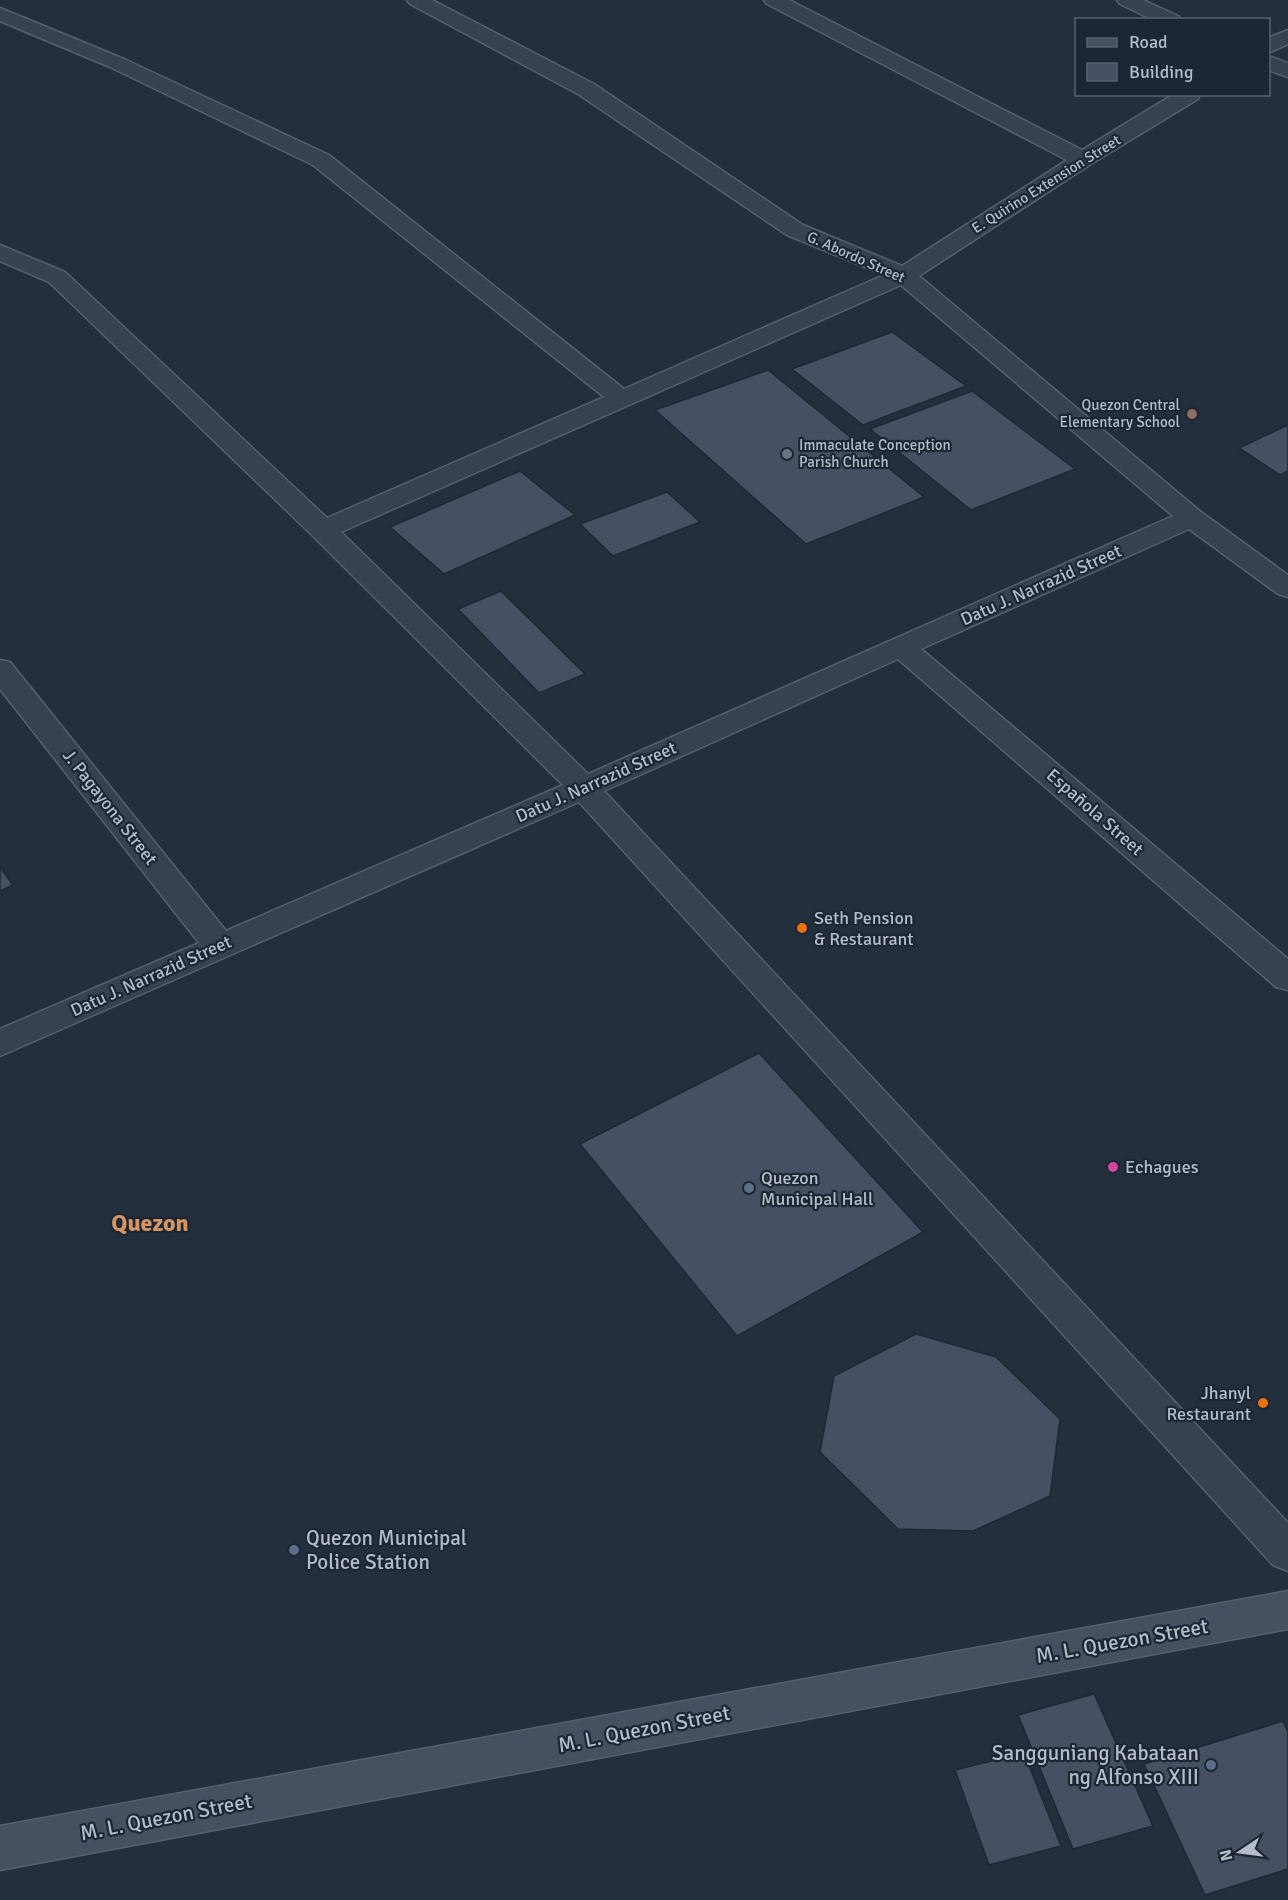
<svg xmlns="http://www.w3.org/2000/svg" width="1288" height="1900" font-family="Signika,sans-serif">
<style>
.building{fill:#455162;stroke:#1f2835;stroke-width:1.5}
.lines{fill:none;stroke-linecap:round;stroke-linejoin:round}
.street-casing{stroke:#565f6c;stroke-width:3}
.secondary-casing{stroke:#565f6c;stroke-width:3}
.street{fill:#38414e;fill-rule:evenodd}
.secondary{fill:#465061;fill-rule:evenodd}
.education-dot{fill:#8d6e63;stroke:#1d2633;stroke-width:2}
.worship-dot{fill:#6b7280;stroke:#1d2633;stroke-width:2}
.food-dot{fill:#e8710a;stroke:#1d2633;stroke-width:2}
.hotel-dot{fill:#d1479c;stroke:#1d2633;stroke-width:2}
.service-dot{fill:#5c6f8a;stroke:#1d2633;stroke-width:2}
.labels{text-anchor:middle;stroke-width:4.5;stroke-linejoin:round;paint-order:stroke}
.far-street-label{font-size:15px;fill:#b4bcc9;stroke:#1d2633}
.far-poi-label{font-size:15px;fill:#b4bcc9;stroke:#1d2633;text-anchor:end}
.street-label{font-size:18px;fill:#b4bcc9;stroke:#1d2633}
.poi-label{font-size:18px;fill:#b4bcc9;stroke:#1d2633;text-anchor:start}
.near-poi-label{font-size:21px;fill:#b4bcc9;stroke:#1d2633;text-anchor:start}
.near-street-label{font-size:21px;fill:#b4bcc9;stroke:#1d2633}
.district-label{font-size:24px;font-weight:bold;fill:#d59563;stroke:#1d2633}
</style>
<rect width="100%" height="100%" fill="#242f3e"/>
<!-- building -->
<g class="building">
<path d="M892,332L966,386L863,425L792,369Z"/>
<path d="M768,370L924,497L806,544L655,410Z"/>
<path d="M972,391L1075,469L971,510L870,429Z"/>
<path d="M1288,425V471L1280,475L1239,448Z"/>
<path d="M520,471L575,515L444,574L390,527Z"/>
<path d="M667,492L700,522L613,556L580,524Z"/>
<path d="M501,591L585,674L539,693L458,609Z"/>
<path d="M0,867L13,885L0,891Z"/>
<path d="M759,1053L923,1232L737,1336L580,1144Z"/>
<path d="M916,1334L996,1357L1060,1419L1050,1496L973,1531L898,1529L820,1452L834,1376Z"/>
<path d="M1094,1694L1153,1826L1073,1849L1018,1715Z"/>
<path d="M1283,1721L1288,1732V1869L1205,1895L1144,1764Z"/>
<path d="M1024,1753L1061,1846L989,1865L955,1770Z"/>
</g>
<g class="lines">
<defs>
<g id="street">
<path d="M407,0H432L594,84L803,225L902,266L1067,160L767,4L764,0H789L1082,150L1174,94H1200L1198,99L1091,164L919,276L1201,512L1288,575V597L1278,594L1189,529L921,649L1288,959V990L1276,987L898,659L604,791L1288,1523V1571L1273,1565L579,802L0,1056V1029L199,943L0,689V660L10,662L226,931L563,785L313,536L49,282L0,261V245L65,272L327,518L604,397L313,165L110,67L0,21V8L124,59L329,155L624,389L884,275L787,235L578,94L410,4ZM901,285L1173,516L588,774L341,532Z"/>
<path d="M1117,0H1143L1178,16L1181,20H1153L1120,4Z"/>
<path d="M1288,30V44L1268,53V38Z"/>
<path d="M1268,56L1288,63V77L1268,70Z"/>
</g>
<path id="secondary" d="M1288,1591V1629L0,1870V1826Z"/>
</defs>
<!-- street casing -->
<use href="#street" class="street-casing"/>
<!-- secondary casing -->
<use href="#secondary" class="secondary-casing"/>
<!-- street -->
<use href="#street" class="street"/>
<!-- secondary -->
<use href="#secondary" class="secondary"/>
</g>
<!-- markers -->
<circle class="education-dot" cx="1192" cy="414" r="6"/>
<circle class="worship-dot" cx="787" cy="454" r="6"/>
<g class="food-dot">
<circle cx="802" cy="928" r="6"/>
<circle cx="1263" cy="1403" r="6"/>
</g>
<circle class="hotel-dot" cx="1113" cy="1167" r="6"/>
<g class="service-dot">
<circle cx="749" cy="1188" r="6"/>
<circle cx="294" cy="1550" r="6"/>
<circle cx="1211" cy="1765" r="6"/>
</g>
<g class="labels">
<!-- far-street labels -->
<g class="far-street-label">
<text transform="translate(1046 184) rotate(-32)" y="5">E. Quirino Extension Street</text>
<text transform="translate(856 257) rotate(24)" y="5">G. Abordo Street</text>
</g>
<!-- far-poi labels -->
<g class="far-poi-label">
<text x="1180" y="410">Quezon Central<tspan x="1180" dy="17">Elementary School</tspan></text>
<text x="799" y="450" text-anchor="start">Immaculate Conception<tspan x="799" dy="17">Parish Church</tspan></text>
</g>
<!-- street labels -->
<g class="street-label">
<text transform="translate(1041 585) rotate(-24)" y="6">Datu J. Narrazid Street</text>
<text transform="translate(596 782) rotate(-24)" y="6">Datu J. Narrazid Street</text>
<text transform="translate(110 807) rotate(52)" y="6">J. Pagayona Street</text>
<text transform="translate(1095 812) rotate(41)" y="6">Española Street</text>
<text transform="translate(151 976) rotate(-24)" y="6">Datu J. Narrazid Street</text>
</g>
<!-- poi labels -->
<g class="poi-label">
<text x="814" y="924">Seth Pension<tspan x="814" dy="21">&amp; Restaurant</tspan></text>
<text x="1125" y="1173">Echagues</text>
<text x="761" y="1184">Quezon<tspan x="761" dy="21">Municipal Hall</tspan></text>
<text x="1251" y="1399" text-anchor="end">Jhanyl<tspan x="1251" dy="21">Restaurant</tspan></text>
</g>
<!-- near-poi labels -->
<g class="near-poi-label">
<text x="306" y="1545">Quezon Municipal<tspan x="306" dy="24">Police Station</tspan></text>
<text x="1199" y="1760" text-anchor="end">Sangguniang Kabataan<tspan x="1199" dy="24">ng Alfonso XIII</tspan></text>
</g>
<!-- near-street labels -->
<g class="near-street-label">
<text transform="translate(1122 1641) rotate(-10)" y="7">M. L. Quezon Street</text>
<text transform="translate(644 1729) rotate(-11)" y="7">M. L. Quezon Street</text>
<text transform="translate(166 1817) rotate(-11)" y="7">M. L. Quezon Street</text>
</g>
<!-- district labels -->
<g class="district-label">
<text x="150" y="1231">Quezon</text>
</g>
</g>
<!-- legend -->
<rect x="1075" y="18" width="195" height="78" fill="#1d2633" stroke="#59626f" stroke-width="1.5"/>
<rect x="1087" y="38" width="30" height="9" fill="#465061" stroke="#59626f" stroke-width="1.5"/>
<text x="1129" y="48" font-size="18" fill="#b4bcc9">Road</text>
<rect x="1087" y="63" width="30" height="18" fill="#455162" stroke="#59626f" stroke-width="1.5"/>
<text x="1129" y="78" font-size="18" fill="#b4bcc9">Building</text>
<!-- north arrow -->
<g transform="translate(1240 1852) rotate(257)" stroke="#1d2633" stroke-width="4.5" paint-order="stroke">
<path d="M0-4.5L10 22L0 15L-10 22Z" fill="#b4bcc9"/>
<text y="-9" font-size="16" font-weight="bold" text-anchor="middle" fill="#b4bcc9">N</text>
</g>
</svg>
